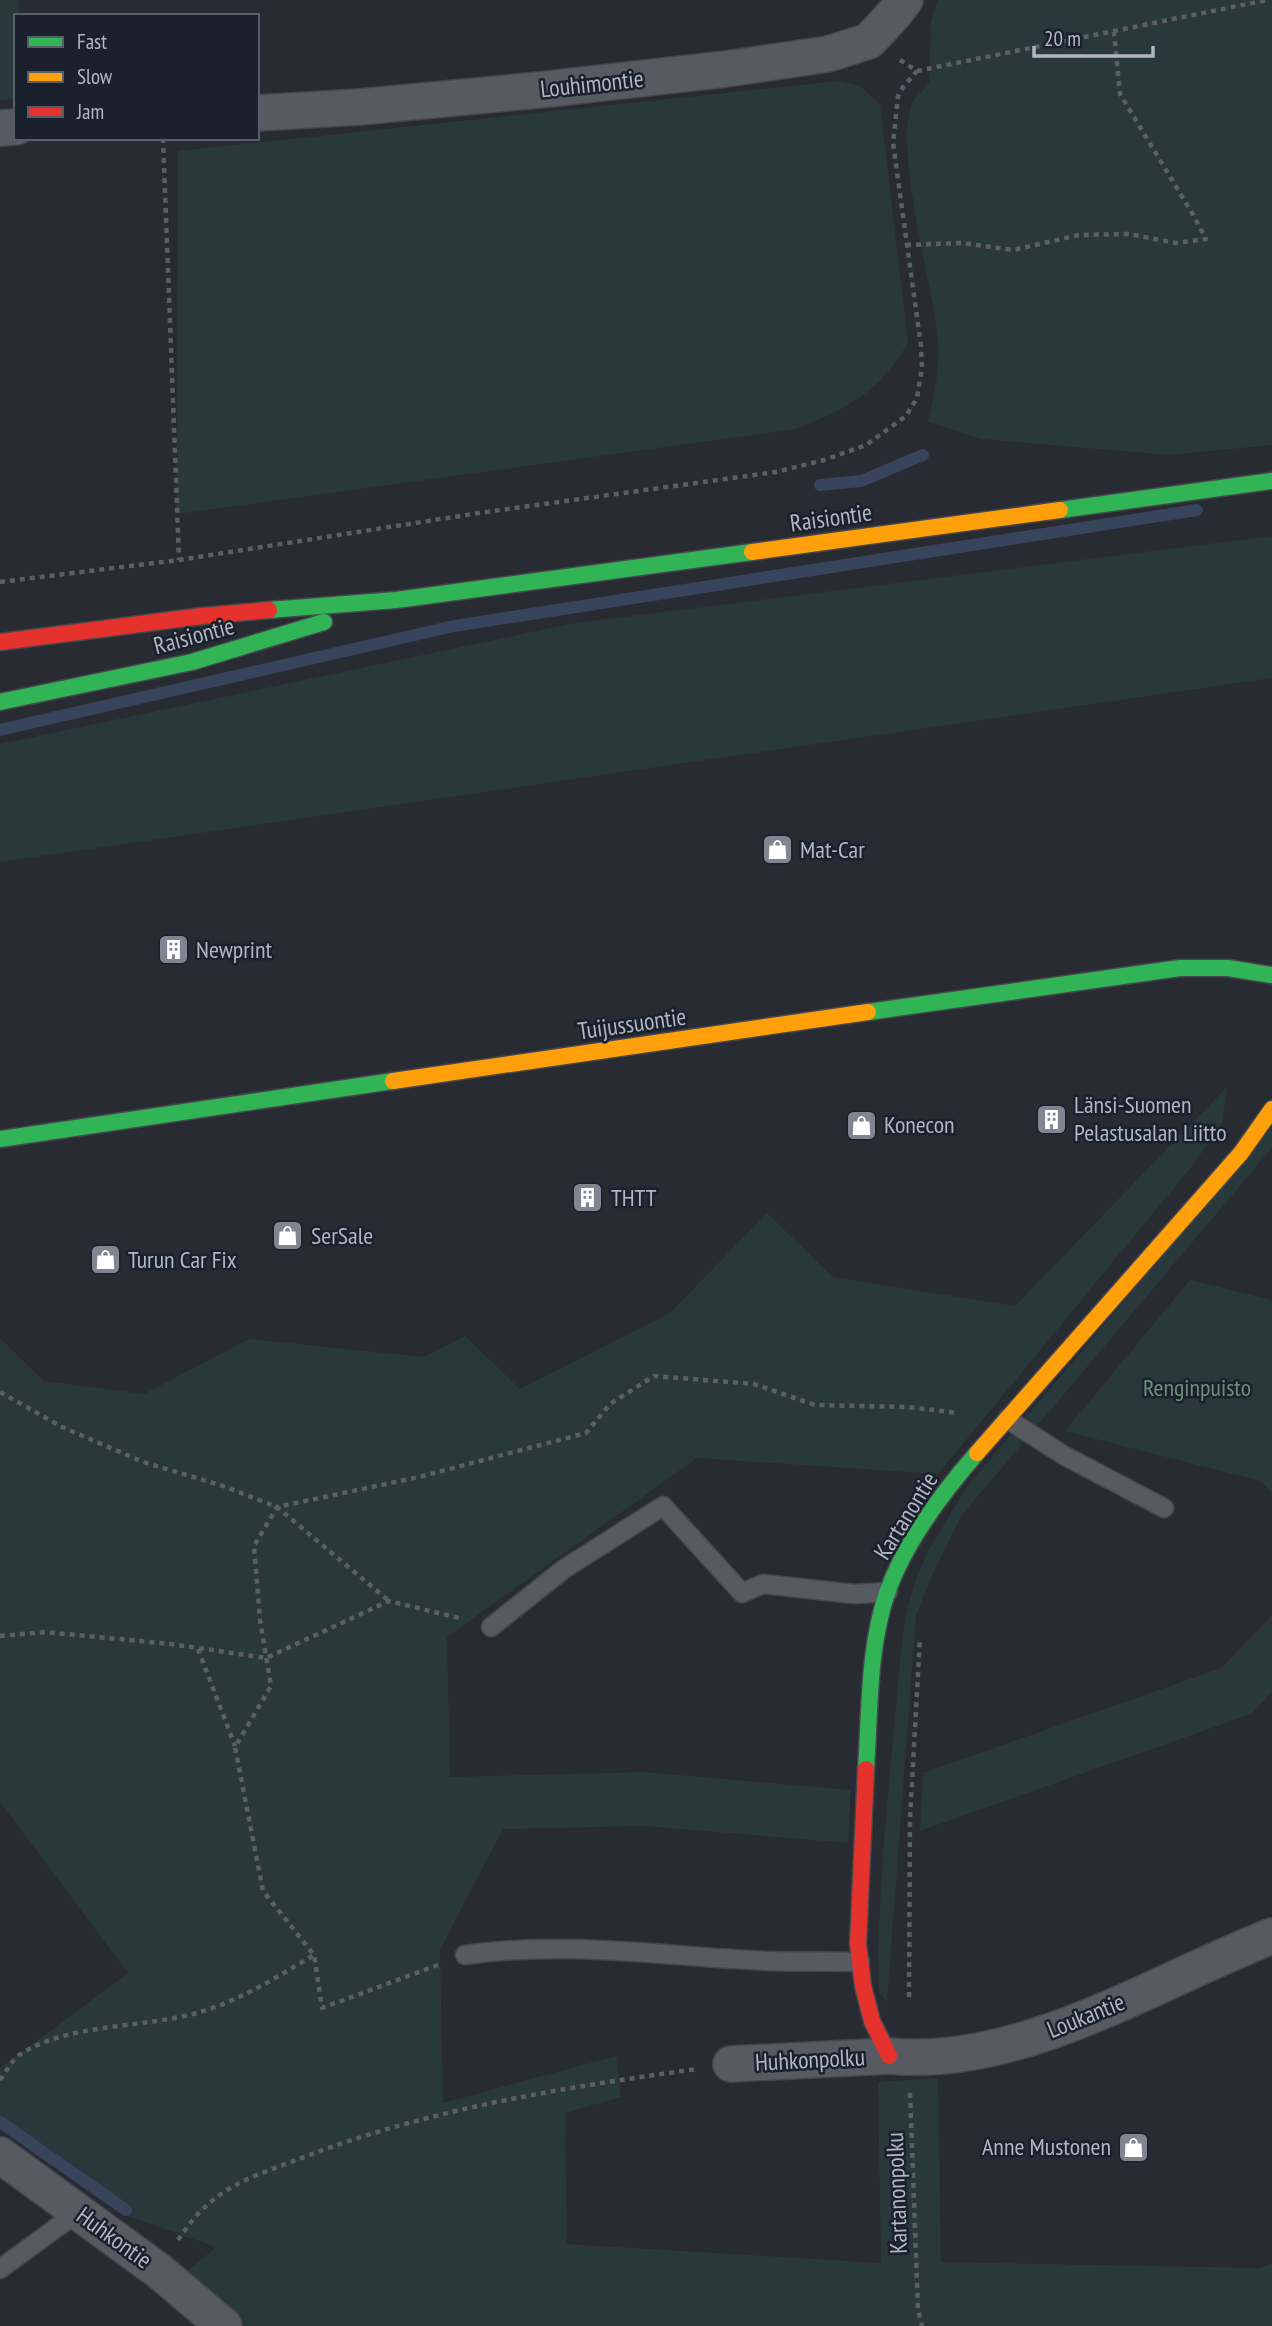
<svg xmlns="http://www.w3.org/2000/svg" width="1272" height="2326" font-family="'PT Sans Narrow',sans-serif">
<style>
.green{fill:#29383b}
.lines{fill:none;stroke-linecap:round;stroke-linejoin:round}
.stream{stroke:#37445b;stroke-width:12}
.lane-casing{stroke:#46474d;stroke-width:21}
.street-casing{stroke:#46474d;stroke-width:38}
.fast-casing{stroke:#46474d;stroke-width:19}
.slow-casing{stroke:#46474d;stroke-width:19}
.jam-casing{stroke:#46474d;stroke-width:19}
.path{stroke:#5b5e65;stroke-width:4.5;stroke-dasharray:5 5;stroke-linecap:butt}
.lane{stroke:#575a60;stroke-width:18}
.street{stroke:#575a60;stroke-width:35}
.fast{stroke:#30b455;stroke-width:16}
.slow{stroke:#ff9f0a;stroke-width:16}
.jam{stroke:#e5322d;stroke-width:16}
.labels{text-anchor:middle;stroke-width:5;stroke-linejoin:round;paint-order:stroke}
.street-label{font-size:24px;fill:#b1b6c4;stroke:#1b212c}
.poi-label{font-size:24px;fill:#b1b6c4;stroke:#1b212c;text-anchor:start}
.park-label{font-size:24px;fill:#6a9277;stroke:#1b212c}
</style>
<rect width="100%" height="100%" fill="#282b32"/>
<!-- green -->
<g class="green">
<path d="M0,0H18L20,16H16V99L0,100Z"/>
<path d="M938,0H1272V445L1169,455L982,439L928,422C934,397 940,369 938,343C935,291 890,140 914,100C918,94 925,89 929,84L931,21Z"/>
<path d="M838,81L860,86L880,104L908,343C877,394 850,407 796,429L177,514L178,151Z"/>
<path d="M1272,536V678L0,862V744L575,623Z"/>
<path d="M1227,1087L1222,1124L1192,1166L938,1474L697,1458L447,1637L450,1777L644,1772L851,1790L848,1843L644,1826L503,1829L440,1950L443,2103L616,2056L621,2097L565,2113L567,2244L881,2263L878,2082L938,2078L941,2262L1260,2268L1272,2263V2326H233L185,2273L216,2247L122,2214L0,2119V2068L128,1973L0,1802V1338L44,1381L144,1394L249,1339L424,1357L465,1336L520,1389L670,1313L767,1213L833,1277L1015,1306Z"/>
<path d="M1272,1127V1148L961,1516L931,1578L916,1615L887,2002L879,1993L878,1947L883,1851L901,1650L906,1614L916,1579L928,1551L968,1485Z"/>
<path d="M1190,1280L1272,1300V1492L1260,1481L1065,1431Z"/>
<path d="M1272,1615V1692L1251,1714L920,1831L923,1773L1221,1668Z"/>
</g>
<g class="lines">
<!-- stream -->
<g class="stream">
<path d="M820,485L861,481L923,455"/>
<path d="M0,730L454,626L1197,510"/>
<path d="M0,2122L126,2210"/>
</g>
<defs>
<g id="lane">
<path d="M1007,1419L1065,1456L1164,1508"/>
<path d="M491,1627L564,1569L663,1506L742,1593L763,1584L854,1594L888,1592"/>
<path d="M465,1955C566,1940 668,1957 769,1961C799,1962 830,1961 860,1962"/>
<path d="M0,2269L78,2212"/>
</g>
<g id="street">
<path d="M257,113L359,107L539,90L726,69L828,54L869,41L895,13L905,0"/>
<path d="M0,128L16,127"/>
<path d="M731,2064L889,2056C1020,2069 1154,1982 1272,1936"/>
<path d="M0,2155L159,2271L224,2326"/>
</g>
<g id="fast">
<path d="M1060,510L1272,481"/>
<path d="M269,610L396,600L752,552"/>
<path d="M0,702L192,662L324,622"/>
<path d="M868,1012L1180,968H1228L1272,975"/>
<path d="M0,1139L393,1081"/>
<path d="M866,1769C870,1711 868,1649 887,1593C905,1542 942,1493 977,1453"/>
</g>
<g id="slow">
<path d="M752,552L1060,510"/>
<path d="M393,1081L868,1012"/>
<path d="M977,1453L1241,1153L1272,1109"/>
</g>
<g id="jam">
<path d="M0,642L202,616L269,610"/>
<path d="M866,1769L858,1944L863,1986L872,2021L889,2056"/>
</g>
</defs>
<!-- lane casing -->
<use href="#lane" class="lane-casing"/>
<!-- street casing -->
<use href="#street" class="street-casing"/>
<!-- fast casing -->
<use href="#fast" class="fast-casing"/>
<!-- slow casing -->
<use href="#slow" class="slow-casing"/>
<!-- jam casing -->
<use href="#jam" class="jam-casing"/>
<!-- path -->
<g class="path">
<path d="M900,60L917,71"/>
<path d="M917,71L1267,0"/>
<path d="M163,138L179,560"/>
<path d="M906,245L962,243L1013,250L1079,235L1128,234L1176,243L1206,239L1192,213L1120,94L1114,32"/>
<path d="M0,582L179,560L479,513L776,472L824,460L866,445L906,416L917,398L922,368L921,346L893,143L898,96L903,87L917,71"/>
<path d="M0,1392L62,1427L143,1462L223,1486L277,1507L389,1601"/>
<path d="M0,1636L45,1632L171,1644L266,1658L389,1601L463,1619"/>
<path d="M198,1649L235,1746"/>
<path d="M438,1965L322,2008L314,1955L263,1891L235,1747L271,1686L260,1620L254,1546L277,1507L419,1477L586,1433L610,1404L654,1376L754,1384L815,1405L908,1407L959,1413"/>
<path d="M909,1997L910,1818L920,1638"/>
<path d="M0,2080C6,2072 12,2060 19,2055C70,2022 143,2029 200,2012C241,2000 277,1977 314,1955"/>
<path d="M910,2093L918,2309L922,2326"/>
<path d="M178,2240C189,2224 201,2208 217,2197C240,2179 271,2170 299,2159C427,2109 561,2088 697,2069"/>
</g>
<!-- lane -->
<use href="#lane" class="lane"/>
<!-- street -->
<use href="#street" class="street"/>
<!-- fast -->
<use href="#fast" class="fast"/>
<!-- slow -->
<use href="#slow" class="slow"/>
<!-- jam -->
<use href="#jam" class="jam"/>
</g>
<!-- icons -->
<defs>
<symbol id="shop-square" viewBox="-11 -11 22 22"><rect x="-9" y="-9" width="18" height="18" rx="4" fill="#818591" stroke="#1b212c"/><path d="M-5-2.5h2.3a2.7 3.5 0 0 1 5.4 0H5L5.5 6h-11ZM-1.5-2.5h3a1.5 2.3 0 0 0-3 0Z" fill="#fff"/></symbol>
<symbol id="building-square" viewBox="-11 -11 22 22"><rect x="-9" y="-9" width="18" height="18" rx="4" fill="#818591" stroke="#1b212c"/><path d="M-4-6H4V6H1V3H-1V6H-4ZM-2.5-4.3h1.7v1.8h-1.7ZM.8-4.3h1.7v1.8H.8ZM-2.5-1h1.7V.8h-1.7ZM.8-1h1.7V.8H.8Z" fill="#fff"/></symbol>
</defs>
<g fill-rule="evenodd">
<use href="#shop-square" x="760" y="832" width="35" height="35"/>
<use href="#building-square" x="156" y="932" width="35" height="35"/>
<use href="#building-square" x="1034" y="1102" width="35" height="35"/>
<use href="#shop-square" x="844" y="1108" width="35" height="35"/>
<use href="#building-square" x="570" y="1180" width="35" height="35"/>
<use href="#shop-square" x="270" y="1218" width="35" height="35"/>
<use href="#shop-square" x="88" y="1242" width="35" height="35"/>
<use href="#shop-square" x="1116" y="2130" width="35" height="35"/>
</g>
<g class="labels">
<!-- street labels -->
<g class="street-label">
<text transform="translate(592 84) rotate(-6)" y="8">Louhimontie</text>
<text transform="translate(831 518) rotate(-8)" y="8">Raisiontie</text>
<text transform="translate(194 636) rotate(-15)" y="8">Raisiontie</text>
<text transform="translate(632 1024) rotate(-8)" y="8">Tuijussuontie</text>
<text transform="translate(906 1516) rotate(-58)" y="8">Kartanontie</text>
<text transform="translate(1086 2016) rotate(-22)" y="8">Loukantie</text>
<text transform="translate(810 2060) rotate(-3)" y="8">Huhkonpolku</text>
<text transform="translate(897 2193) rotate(-92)" y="8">Kartanonpolku</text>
<text transform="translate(114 2238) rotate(36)" y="8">Huhkontie</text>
</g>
<!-- poi labels -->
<g class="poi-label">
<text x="800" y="858">Mat-Car</text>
<text x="196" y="958">Newprint</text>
<text x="1074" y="1113">Länsi-Suomen<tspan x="1074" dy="28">Pelastusalan Liitto</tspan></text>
<text x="884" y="1133">Konecon</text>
<text x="611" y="1206">THTT</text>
<text x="311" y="1244">SerSale</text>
<text x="128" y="1268">Turun Car Fix</text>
<text x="1111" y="2155" text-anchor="end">Anne Mustonen</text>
</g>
<!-- park labels -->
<g class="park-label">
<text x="1197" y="1396">Renginpuisto</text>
</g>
</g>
<!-- legend -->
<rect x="14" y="14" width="245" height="126" fill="#1b212c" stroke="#575d69" stroke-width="2"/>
<rect x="28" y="37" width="35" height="10" fill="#30b455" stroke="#575d69" stroke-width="2"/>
<text x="77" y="49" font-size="21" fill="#b1b6c4">Fast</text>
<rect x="28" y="72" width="35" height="10" fill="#ff9f0a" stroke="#575d69" stroke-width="2"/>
<text x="77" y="84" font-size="21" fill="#b1b6c4">Slow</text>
<rect x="28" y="107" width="35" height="10" fill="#e5322d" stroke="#575d69" stroke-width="2"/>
<text x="77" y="119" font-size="21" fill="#b1b6c4">Jam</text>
<!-- scale -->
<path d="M1034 46v10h119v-10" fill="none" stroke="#b1b6c4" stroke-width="3.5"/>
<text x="1044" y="46" font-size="21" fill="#b1b6c4" stroke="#1b212c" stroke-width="5" paint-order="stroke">20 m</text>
</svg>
